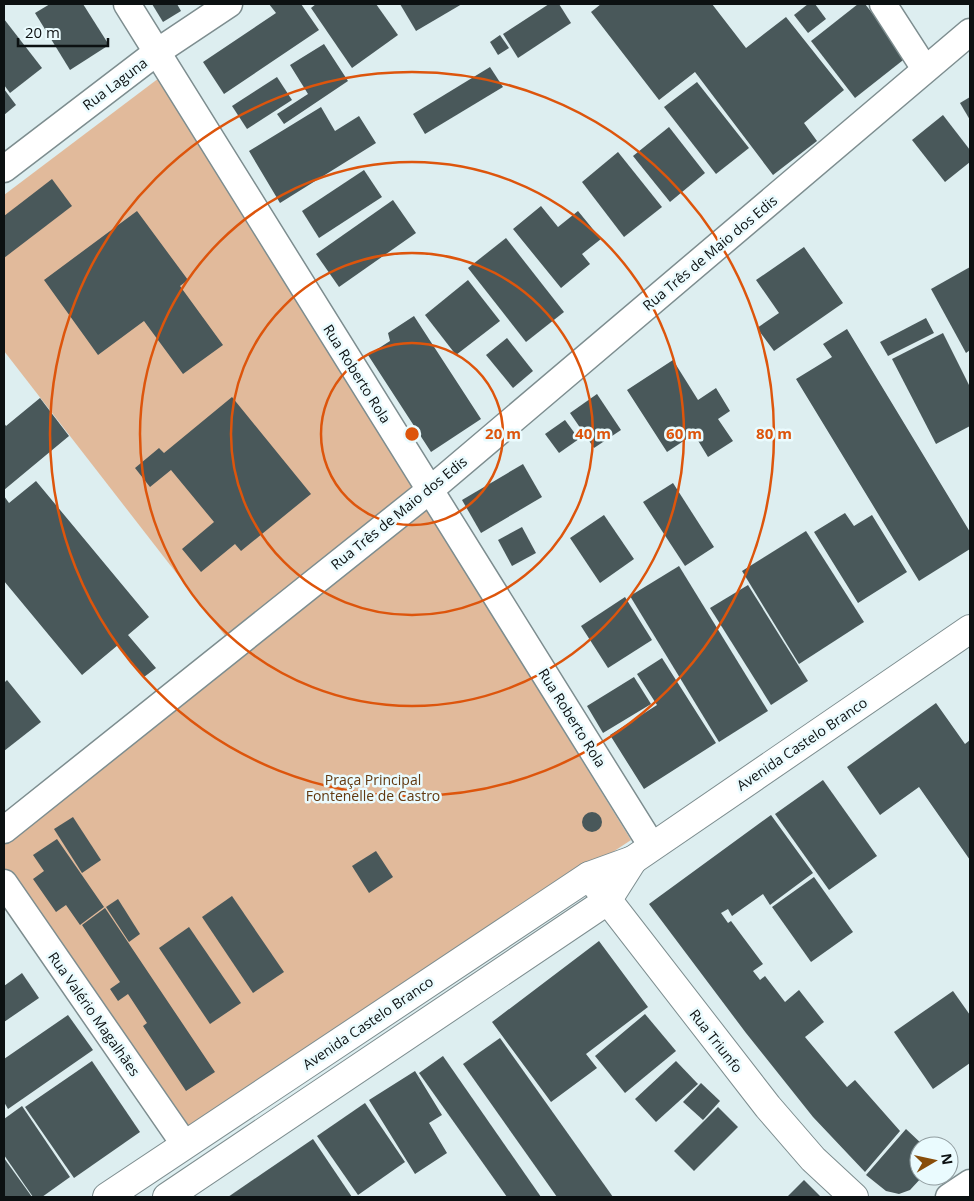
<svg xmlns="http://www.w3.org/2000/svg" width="974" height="1201" font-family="'Open Sans',sans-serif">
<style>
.green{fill:#e1ba9b}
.building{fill:#49585a}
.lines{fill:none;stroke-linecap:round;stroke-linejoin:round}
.minor-casing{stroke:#7d8d8f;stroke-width:29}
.tertiary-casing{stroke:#7d8d8f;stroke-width:30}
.trunk-casing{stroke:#7d8d8f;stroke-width:30}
.minor{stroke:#fff;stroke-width:26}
.tertiary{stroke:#fff;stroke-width:28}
.trunk{stroke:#fff;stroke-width:28}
.ring{fill:none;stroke:#dd550c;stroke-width:2.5}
.labels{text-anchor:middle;stroke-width:5;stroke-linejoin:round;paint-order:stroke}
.street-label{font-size:14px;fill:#0c1112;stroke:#eafbfe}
.park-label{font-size:14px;fill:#61380f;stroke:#eafbfe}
.centre{fill:#dd550c;stroke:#eafbfe;stroke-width:2.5}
.ring-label{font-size:15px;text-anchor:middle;font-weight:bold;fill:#dd550c;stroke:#eafbfe;stroke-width:5;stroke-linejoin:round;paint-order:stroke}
</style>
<rect width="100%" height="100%" fill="#ddeef0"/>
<!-- green -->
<g class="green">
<path d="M163,75L415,488L226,637L4,351V195Z"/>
<path d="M426,508L631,840L186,1135L4,873V843Z"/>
</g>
<!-- building -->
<g class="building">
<path d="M50,4H83L109,45L70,70L35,13Z"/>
<path d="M152,4H177L181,11L163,22Z"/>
<path d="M269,4H301L319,30L224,94L203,62L276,13Z"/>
<path d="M316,4H376L398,35L352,68L311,8Z"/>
<path d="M400,4H462L416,31Z"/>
<path d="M549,4H559L571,23L518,58L503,34Z"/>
<path d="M601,4H712L746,48L786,17L844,90L804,123L817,141L773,175L695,72L659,100L591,12Z"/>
<path d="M808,4H815L826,19L808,33L794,15Z"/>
<path d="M858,4H865L907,57L855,98L811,41Z"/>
<path d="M4,19L42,68L10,93L4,85Z"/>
<path d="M500,35L509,48L498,55L490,42Z"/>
<path d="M324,44L348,81L284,124L277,114L308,94L290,65Z"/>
<path d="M490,67L503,87L425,134L413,114Z"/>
<path d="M277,77L292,100L247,129L232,106Z"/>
<path d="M697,82L749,148L716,174L664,107Z"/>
<path d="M4,89L16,105L4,115Z"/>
<path d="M970,97V120L960,103Z"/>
<path d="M321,107L335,131L359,116L376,143L280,203L249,151Z"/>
<path d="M943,115L970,150V162L945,182L912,140Z"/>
<path d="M669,127L705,173L670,202L633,156Z"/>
<path d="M618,152L662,207L624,237L582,182Z"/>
<path d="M364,170L382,197L319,238L302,211Z"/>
<path d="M52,179L72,206L4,258V216Z"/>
<path d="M393,200L416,233L339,287L316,254Z"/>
<path d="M541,206L558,227L578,211L601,239L582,254L590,264L561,288L513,229Z"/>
<path d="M137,211L188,280L180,286L223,345L183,374L144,321L98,355L44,280Z"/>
<path d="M506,238L564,312L526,342L468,268Z"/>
<path d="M804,247L843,303L774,351L757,328L779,313L756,280Z"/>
<path d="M970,267V350L966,353L931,289Z"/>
<path d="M468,280L500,321L456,355L425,315Z"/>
<path d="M414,316L481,419L431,452L368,355L390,341L388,333Z"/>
<path d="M926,318L934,333L888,356L880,342Z"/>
<path d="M847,329L970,532V549L919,581L796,379L832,357L823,344Z"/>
<path d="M943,333L970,387V426L936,444L892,359Z"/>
<path d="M507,338L533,371L513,388L486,355Z"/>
<path d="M673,360L698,400L716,388L730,411L718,419L733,441L708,457L694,434L667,452L627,390Z"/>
<path d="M597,394L621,430L594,448L570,413Z"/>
<path d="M232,397L311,494L241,551L235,544L201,572L182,549L214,522L171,470L150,487L135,468L159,448L164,453Z"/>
<path d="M40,398L69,436L4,490V423L6,426Z"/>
<path d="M565,420L579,439L559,453L545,434Z"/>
<path d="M523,464L542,497L481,533L462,500Z"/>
<path d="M36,481L149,617L128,635L156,668L144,677L118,645L82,675L4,581V496L9,503Z"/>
<path d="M673,483L714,547L685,566L643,502Z"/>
<path d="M845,513L854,526L872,515L907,572L858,603L814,532Z"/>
<path d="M604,515L634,559L600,583L570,538Z"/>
<path d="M522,527L536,553L512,566L498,540Z"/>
<path d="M806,531L864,622L799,664L742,571Z"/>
<path d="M679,566L768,711L719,742L630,596Z"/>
<path d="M748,585L808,681L771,705L710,608Z"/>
<path d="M625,597L652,640L608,668L581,626Z"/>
<path d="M662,658L716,743L644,789L610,735L657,705L637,674Z"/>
<path d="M634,677L651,704L603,733L587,706Z"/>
<path d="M7,680L41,722L4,751V683Z"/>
<path d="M936,703L965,744L970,740V860L919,787L880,815L847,767Z"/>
<path d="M823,780L877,856L829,890L775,814Z"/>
<circle cx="592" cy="822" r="10"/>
<path d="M771,815L813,873L770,905L763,894L732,916L728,909L721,913L728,923L731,921L763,964L753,971L760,980L765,976L785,1002L799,990L824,1022L805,1037L847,1087L855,1080L900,1131L865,1172L813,1117L746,1033L649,904Z"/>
<path d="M73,817L101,860L82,873L54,829Z"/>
<path d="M57,839L104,907L80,925L66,905L56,912L33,879L44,871L33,855Z"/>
<path d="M376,851L393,877L369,893L352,866Z"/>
<path d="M814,877L853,932L811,962L772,907Z"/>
<path d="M232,896L284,972L253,993L202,917Z"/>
<path d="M118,899L140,934L129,942L106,907Z"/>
<path d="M105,908L215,1072L186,1091L143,1026L147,1023L128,994L118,1001L110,989L120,982L82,925Z"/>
<path d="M189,927L241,1003L210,1024L159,948Z"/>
<path d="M599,941L648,1007L586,1054L597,1068L551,1102L492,1022Z"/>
<path d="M22,973L39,998L4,1022V986Z"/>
<path d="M953,991L970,1015V1063L933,1089L894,1032Z"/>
<path d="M645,1014L676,1051L625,1093L595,1056Z"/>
<path d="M68,1015L93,1050L8,1109L4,1102V1059Z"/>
<path d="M500,1038L613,1197H557L463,1064Z"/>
<path d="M443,1056L541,1197H507L419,1073Z"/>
<path d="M92,1061L140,1132L74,1178L25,1107Z"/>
<path d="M676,1061L698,1084L656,1122L635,1099Z"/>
<path d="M415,1071L442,1115L429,1123L447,1153L415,1174L369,1100Z"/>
<path d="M701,1083L720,1101L703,1120L683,1102Z"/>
<path d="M365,1103L405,1162L358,1195L317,1136Z"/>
<path d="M22,1106L70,1177L42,1197H33L4,1155V1119Z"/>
<path d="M718,1107L738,1127L694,1171L674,1151Z"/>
<path d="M906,1129L924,1146H919V1176H923L910,1190L899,1194L886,1191L866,1175Z"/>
<path d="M313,1139L352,1197H228L266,1171Z"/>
<path d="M4,1158L32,1197H4Z"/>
<path d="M804,1180L821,1197H787Z"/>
</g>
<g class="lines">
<defs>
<g id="minor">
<path d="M127,4L652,846"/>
<path d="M883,4L925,69"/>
<path d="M4,169L157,52L229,4"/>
<path d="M4,830L430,490L970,32"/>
<path d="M4,883L185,1145"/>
<path d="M949,1197L970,1183"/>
</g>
<path id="tertiary" d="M589,876L768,1107L813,1159L854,1197"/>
<g id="trunk">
<path d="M107,1197L589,876L633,860L970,629"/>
<path d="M167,1197L607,901L633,860"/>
</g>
</defs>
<!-- minor casing -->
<use href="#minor" class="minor-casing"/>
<!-- tertiary casing -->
<use href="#tertiary" class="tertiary-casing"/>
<!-- trunk casing -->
<use href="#trunk" class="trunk-casing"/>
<!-- minor -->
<use href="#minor" class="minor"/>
<!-- tertiary -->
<use href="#tertiary" class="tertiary"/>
<!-- trunk -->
<use href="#trunk" class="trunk"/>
</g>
<!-- distance rings -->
<g class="ring">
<circle cx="412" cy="434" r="91"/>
<circle cx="412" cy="434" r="181"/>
<circle cx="412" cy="434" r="272"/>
<circle cx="412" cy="434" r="362"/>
</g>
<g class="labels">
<!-- street labels -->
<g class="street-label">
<text transform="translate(115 84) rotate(-37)" y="5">Rua Laguna</text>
<text transform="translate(710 253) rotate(-40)" y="5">Rua Três de Maio dos Edis</text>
<text transform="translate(357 374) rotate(58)" y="5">Rua Roberto Rola</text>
<text transform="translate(399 513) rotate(-39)" y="5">Rua Três de Maio dos Edis</text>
<text transform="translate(572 718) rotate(58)" y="5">Rua Roberto Rola</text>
<text transform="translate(802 744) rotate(-34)" y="5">Avenida Castelo Branco</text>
<text transform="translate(94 1014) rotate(55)" y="5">Rua Valério Magalhães</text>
<text transform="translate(368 1023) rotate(-34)" y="5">Avenida Castelo Branco</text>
<text transform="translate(716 1041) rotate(52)" y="5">Rua Triunfo</text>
</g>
<!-- park labels -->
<g class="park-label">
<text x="373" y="785">Praça Principal<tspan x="373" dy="16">Fontenelle de Castro</tspan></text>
</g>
</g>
<circle cx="412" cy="434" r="8" class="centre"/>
<g class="ring-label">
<text x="503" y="439">20 m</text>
<text x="593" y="439">40 m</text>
<text x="684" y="439">60 m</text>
<text x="774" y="439">80 m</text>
</g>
<!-- border -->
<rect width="974" height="1201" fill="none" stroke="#0c1112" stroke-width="10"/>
<!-- north arrow -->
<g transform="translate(934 1161) rotate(81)"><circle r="24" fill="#eafbfe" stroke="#919da0"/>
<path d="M0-4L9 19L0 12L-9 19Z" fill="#884d09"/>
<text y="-8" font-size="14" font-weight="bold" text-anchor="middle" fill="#0c1112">N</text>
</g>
<!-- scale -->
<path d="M18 38v8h90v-8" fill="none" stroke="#0c1112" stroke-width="2.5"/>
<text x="25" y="38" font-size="15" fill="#0c1112" stroke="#eafbfe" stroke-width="4" paint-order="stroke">20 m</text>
</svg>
